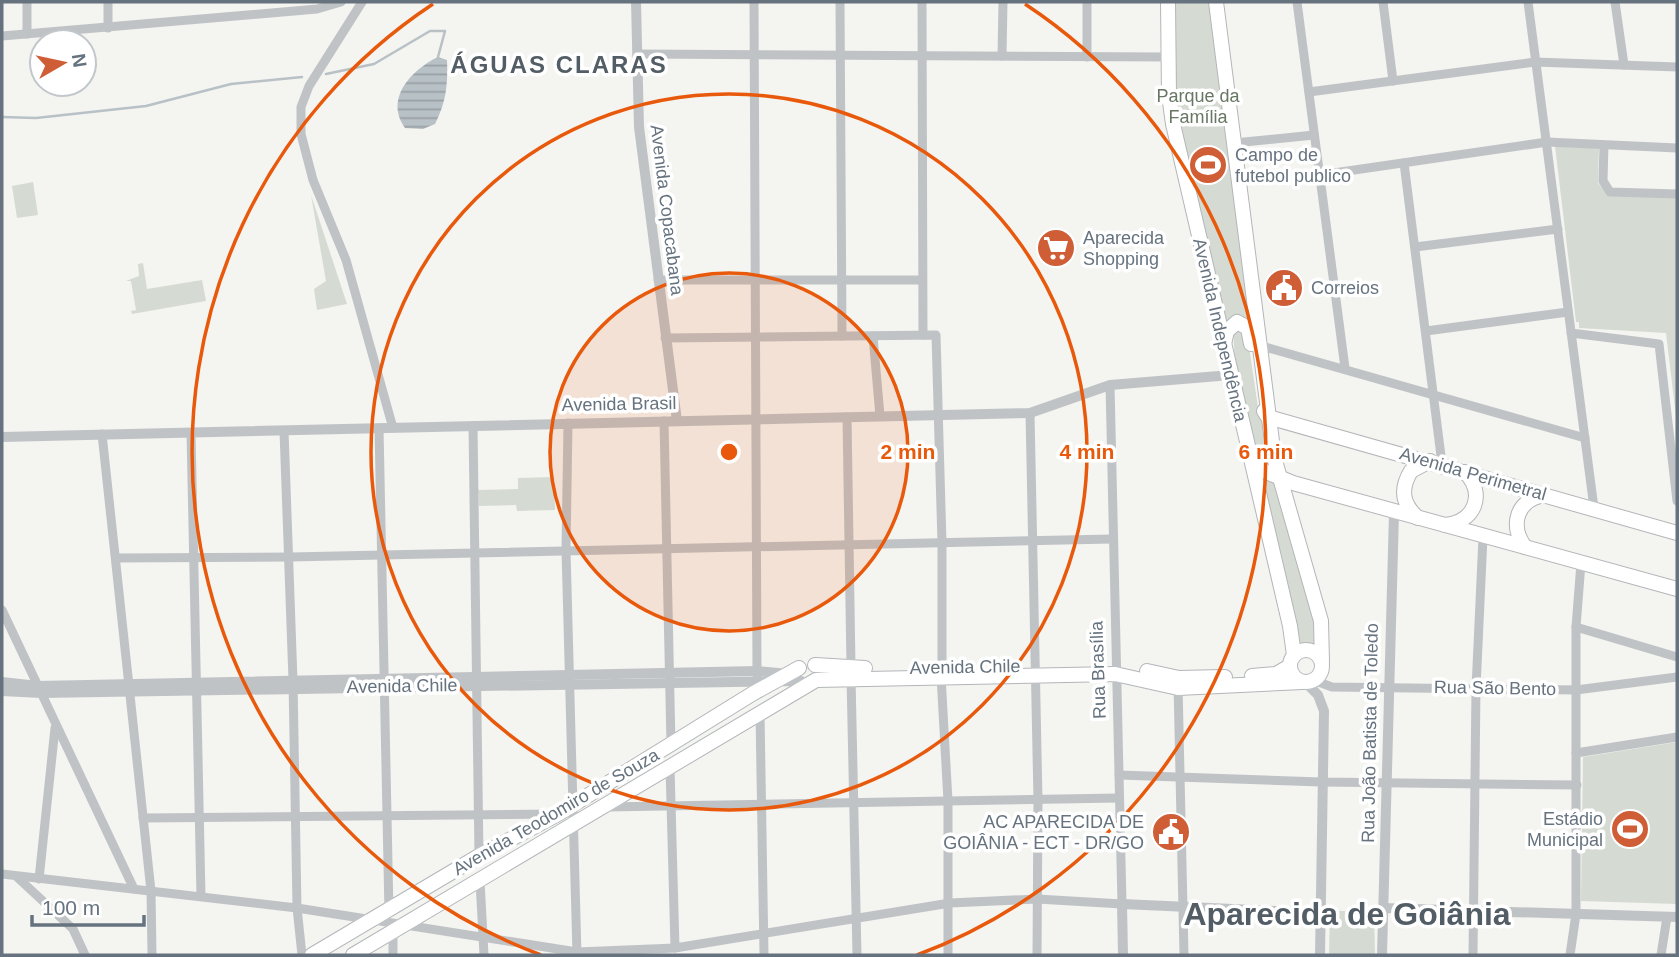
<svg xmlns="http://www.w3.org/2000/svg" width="1679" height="957" font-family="Helvetica,sans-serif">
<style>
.green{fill:#d5dbd2}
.water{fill:url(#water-rules)}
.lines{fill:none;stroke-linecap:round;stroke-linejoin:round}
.stream{stroke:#b8c1c6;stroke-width:2.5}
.primary-casing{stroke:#b3b6b9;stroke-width:16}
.minor{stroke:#c0c3c6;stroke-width:9}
.tertiary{stroke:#c0c3c6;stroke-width:10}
.primary{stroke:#fff;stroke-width:14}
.ring{fill:none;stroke:#e8590c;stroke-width:3.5}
.labels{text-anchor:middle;stroke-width:7;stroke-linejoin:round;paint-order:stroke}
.park-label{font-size:18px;fill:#687764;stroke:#fff}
.poi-label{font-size:18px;fill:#66737f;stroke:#fff;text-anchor:start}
.street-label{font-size:18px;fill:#66737f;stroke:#fff}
.district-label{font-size:24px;font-weight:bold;letter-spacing:2px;fill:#535d65;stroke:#fff}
.town-label{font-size:32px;font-weight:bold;fill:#535d65;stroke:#fff}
.centre{fill:#e8590c;stroke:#fff;stroke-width:3.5}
.ring-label{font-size:21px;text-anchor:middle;font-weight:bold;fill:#e8590c;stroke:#fff;stroke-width:7;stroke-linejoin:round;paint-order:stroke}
</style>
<defs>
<pattern id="water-rules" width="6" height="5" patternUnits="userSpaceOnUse" patternTransform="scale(1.75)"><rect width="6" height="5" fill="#b8c1c6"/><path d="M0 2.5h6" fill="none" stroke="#99a1a6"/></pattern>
</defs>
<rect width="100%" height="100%" fill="#f4f4f1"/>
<!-- green -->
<g class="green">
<path d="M1171,2H1209L1251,322L1225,325L1174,109Z"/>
<path d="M1555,146L1599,148L1598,183L1608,195L1677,198V425L1666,333L1579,328V322H1576Z"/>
<path d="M33,182L38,215L17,218L12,186Z"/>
<path d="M311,195L347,304L317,310L314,289L326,281Z"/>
<path d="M143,263L147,289L202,280L206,301L132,314L131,311L136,310L131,281H126L139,276L138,264Z"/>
<path d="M1233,329L1247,333L1259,414L1263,420L1268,456L1264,459L1257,454L1235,363Z"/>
<path d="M1259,472L1273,480L1314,617L1316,649L1298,646Z"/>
<path d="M554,477L555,510L517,511L516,505L479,506L478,490L518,489V478Z"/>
<path d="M1677,742V904L1581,901L1583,757Z"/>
<path d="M1330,911H1374L1375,955H1329Z"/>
</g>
<!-- water -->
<path class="water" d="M438,57L447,60C448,85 446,102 435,124L423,129L405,128C384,99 411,70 438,57Z"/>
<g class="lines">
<!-- stream -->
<g class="stream">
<path d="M326,74L374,64L430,31H445L438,57"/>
<path d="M2,117L36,118L146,106L231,84L302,77"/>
</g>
<defs>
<g id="primary">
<path d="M1168,2L1169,95L1173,124L1290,626L1294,655"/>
<path d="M1216,2L1274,457L1321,621L1322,662"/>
<path d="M1224,344L1227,331L1237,322L1248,328L1251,344"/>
<path d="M1264,411L1268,417L1677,533"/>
<path d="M1254,457L1264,471L1293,483L1677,589"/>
<path d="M1418,518C1402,504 1400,489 1411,471L1430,461"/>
<path d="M1445,525C1475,522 1486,494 1465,472"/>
<path d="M1525,547C1509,525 1517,499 1545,495"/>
<circle cx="1306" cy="666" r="16"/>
<path d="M815,665L865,668"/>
<path d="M1147,671L1179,678L1225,677"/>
<path d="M1252,676L1276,674L1290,666"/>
<path d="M312,955L479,856L558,814L752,694L799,668"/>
<path d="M353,955L816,680L1115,674L1178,688L1302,682"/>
</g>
</defs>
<!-- primary casing -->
<use href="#primary" class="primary-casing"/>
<!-- minor -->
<g class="minor">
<path d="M362,2L309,86L301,107V134L313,180L346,260L393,428"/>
<path d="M754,2L757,675"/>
<path d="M840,2L842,336"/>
<path d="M922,2L923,335"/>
<path d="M1087,2V57"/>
<path d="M1297,2L1345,368"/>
<path d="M1383,2L1393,81"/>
<path d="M1528,2L1594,508"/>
<path d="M1615,2L1624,65"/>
<path d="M108,28V2"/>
<path d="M27,34V2"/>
<path d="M2,36L317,9L341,2"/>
<path d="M637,54L1168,57"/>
<path d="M1002,56L1003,2"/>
<path d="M1309,92L1535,62L1677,67"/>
<path d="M1234,143L1314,135"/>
<path d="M1604,145L1603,181L1610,192L1677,194"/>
<path d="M1404,163L1442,464"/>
<path d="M1320,175L1547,142L1677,148"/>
<path d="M1415,247L1558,229"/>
<path d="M658,280H922"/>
<path d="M1426,331L1568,312"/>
<path d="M1571,333L1659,344L1677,501"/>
<path d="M873,336L880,416"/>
<path d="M665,338L936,335L942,543V667"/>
<path d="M1258,345L1585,438"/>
<path d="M1030,413L1038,800L1037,955"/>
<path d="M847,417L851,667"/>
<path d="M664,421L671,745"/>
<path d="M568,423L566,550L577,955"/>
<path d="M473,426L479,856"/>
<path d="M379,428L389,913"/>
<path d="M284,431L293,680L297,908L302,955"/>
<path d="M191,433L201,896"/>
<path d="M102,434L151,891L152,955"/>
<path d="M116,558L290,557L1112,539"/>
<path d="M2,610L134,889"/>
<path d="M1576,627L1677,657"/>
<path d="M941,676L948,801V955"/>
<path d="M851,677L857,955"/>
<path d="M1313,680L1332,687L1576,690L1677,677"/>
<path d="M1178,684L1184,955"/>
<path d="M760,713L764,955"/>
<path d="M1576,753L1677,737"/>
<path d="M670,767L675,948"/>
<path d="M1119,775L1321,782L1577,785"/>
<path d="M607,807L1119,798"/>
<path d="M143,818L557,814"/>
<path d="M2,874L297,908L577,952L675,948L950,903L1037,899L1122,904L1110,385"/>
<path d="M17,877L73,929L85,955"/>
<path d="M39,879L55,728"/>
<path d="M480,881L484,955"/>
<path d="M393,930V955"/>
<path d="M1473,955L1476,688L1483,537"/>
<path d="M1570,955L1576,914V627L1581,563"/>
<path d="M1661,955L1667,917"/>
</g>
<!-- tertiary -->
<g class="tertiary">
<path d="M636,2L639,127L677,421"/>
<path d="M2,437L1030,413L1110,385L1231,375"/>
<path d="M2,682L38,686L757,671L789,674"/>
<path d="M1305,682L1318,695L1324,711L1320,955"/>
<path d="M2,691L41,693L801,681"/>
<path d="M1383,908L1677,917"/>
<path d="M1123,955L1122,904L1321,913"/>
<path d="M1382,955L1394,513"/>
</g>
<!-- primary -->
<use href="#primary" class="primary"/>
</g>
<!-- distance rings -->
<circle cx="729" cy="452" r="179" fill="#e8590c" fill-opacity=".12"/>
<g class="ring">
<circle cx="729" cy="452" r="179"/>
<circle cx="729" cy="452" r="358"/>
<path d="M541 955A537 537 0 0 1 433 4M1025 4A537 537 0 0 1 917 955"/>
</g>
<!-- icons -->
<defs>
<symbol id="stadium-disc" viewBox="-11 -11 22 22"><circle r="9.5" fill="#cf5d36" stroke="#fff"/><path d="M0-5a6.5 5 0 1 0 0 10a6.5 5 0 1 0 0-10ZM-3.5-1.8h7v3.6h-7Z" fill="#fff"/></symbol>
<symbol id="supermarket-disc" viewBox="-11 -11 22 22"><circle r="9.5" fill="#cf5d36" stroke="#fff"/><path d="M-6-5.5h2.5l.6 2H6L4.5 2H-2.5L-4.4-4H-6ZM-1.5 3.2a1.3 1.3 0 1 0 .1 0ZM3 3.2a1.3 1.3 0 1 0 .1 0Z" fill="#fff"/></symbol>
<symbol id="civic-disc" viewBox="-11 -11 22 22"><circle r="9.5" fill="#cf5d36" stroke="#fff"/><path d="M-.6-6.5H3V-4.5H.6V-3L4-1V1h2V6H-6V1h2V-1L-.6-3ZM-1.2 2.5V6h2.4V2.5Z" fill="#fff"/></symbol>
</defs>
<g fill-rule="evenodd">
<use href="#stadium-disc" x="1186" y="143" width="44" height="44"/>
<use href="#supermarket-disc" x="1034" y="226" width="44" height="44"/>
<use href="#civic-disc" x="1262" y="266" width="44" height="44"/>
<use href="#stadium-disc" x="1608" y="807" width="44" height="44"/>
<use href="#civic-disc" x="1149" y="810" width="44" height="44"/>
</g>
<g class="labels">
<!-- park labels -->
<g class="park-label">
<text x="1198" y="102">Parque da<tspan x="1198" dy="21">Família</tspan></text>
</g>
<!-- poi labels -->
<g class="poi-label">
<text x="1235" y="161">Campo de<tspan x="1235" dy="21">futebol publico</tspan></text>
<text x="1083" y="244">Aparecida<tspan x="1083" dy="21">Shopping</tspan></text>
<text x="1311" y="294">Correios</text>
<text x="1603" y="825" text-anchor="end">Estádio<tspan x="1603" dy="21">Municipal</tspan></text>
<text x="1144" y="828" text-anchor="end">AC APARECIDA DE<tspan x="1144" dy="21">GOIÂNIA - ECT - DR/GO</tspan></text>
</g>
<!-- street labels -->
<g class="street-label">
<text transform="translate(667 210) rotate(83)" y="6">Avenida Copacabana</text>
<text transform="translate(1220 330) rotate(77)" y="6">Avenida Independência</text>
<text transform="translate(619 404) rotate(-1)" y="6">Avenida Brasil</text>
<text transform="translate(1473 474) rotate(16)" y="6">Avenida Perimetral</text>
<text transform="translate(965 667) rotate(-1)" y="6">Avenida Chile</text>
<text transform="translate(1098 670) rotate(-92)" y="6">Rua Brasília</text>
<text transform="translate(402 686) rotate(-1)" y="6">Avenida Chile</text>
<text transform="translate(1495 688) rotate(1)" y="6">Rua São Bento</text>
<text transform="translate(1370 733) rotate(-89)" y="6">Rua João Batista de Toledo</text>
<text transform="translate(556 812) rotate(-30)" y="6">Avenida Teodomiro de Souza</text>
</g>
<!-- district labels -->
<g class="district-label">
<text x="559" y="73">ÁGUAS CLARAS</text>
</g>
<!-- town labels -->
<g class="town-label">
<text x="1347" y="925">Aparecida de Goiânia</text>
</g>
</g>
<circle cx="729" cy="452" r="10" class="centre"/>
<g class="ring-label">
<text x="908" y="459">2 min</text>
<text x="1087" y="459">4 min</text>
<text x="1266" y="459">6 min</text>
</g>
<!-- border -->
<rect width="1679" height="957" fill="none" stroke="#66737f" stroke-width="7"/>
<!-- north arrow -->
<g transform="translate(63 63) rotate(81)"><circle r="33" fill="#ffffff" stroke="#c2c7cc" stroke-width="2"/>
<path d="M0-5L12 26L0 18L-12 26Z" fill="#cf5d36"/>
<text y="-10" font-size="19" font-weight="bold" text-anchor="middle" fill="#66737f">N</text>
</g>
<!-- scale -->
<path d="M32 915v10h112v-10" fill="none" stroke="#66737f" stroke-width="3.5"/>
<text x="42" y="915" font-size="21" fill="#66737f" stroke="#ffffff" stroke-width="5" paint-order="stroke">100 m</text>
</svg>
